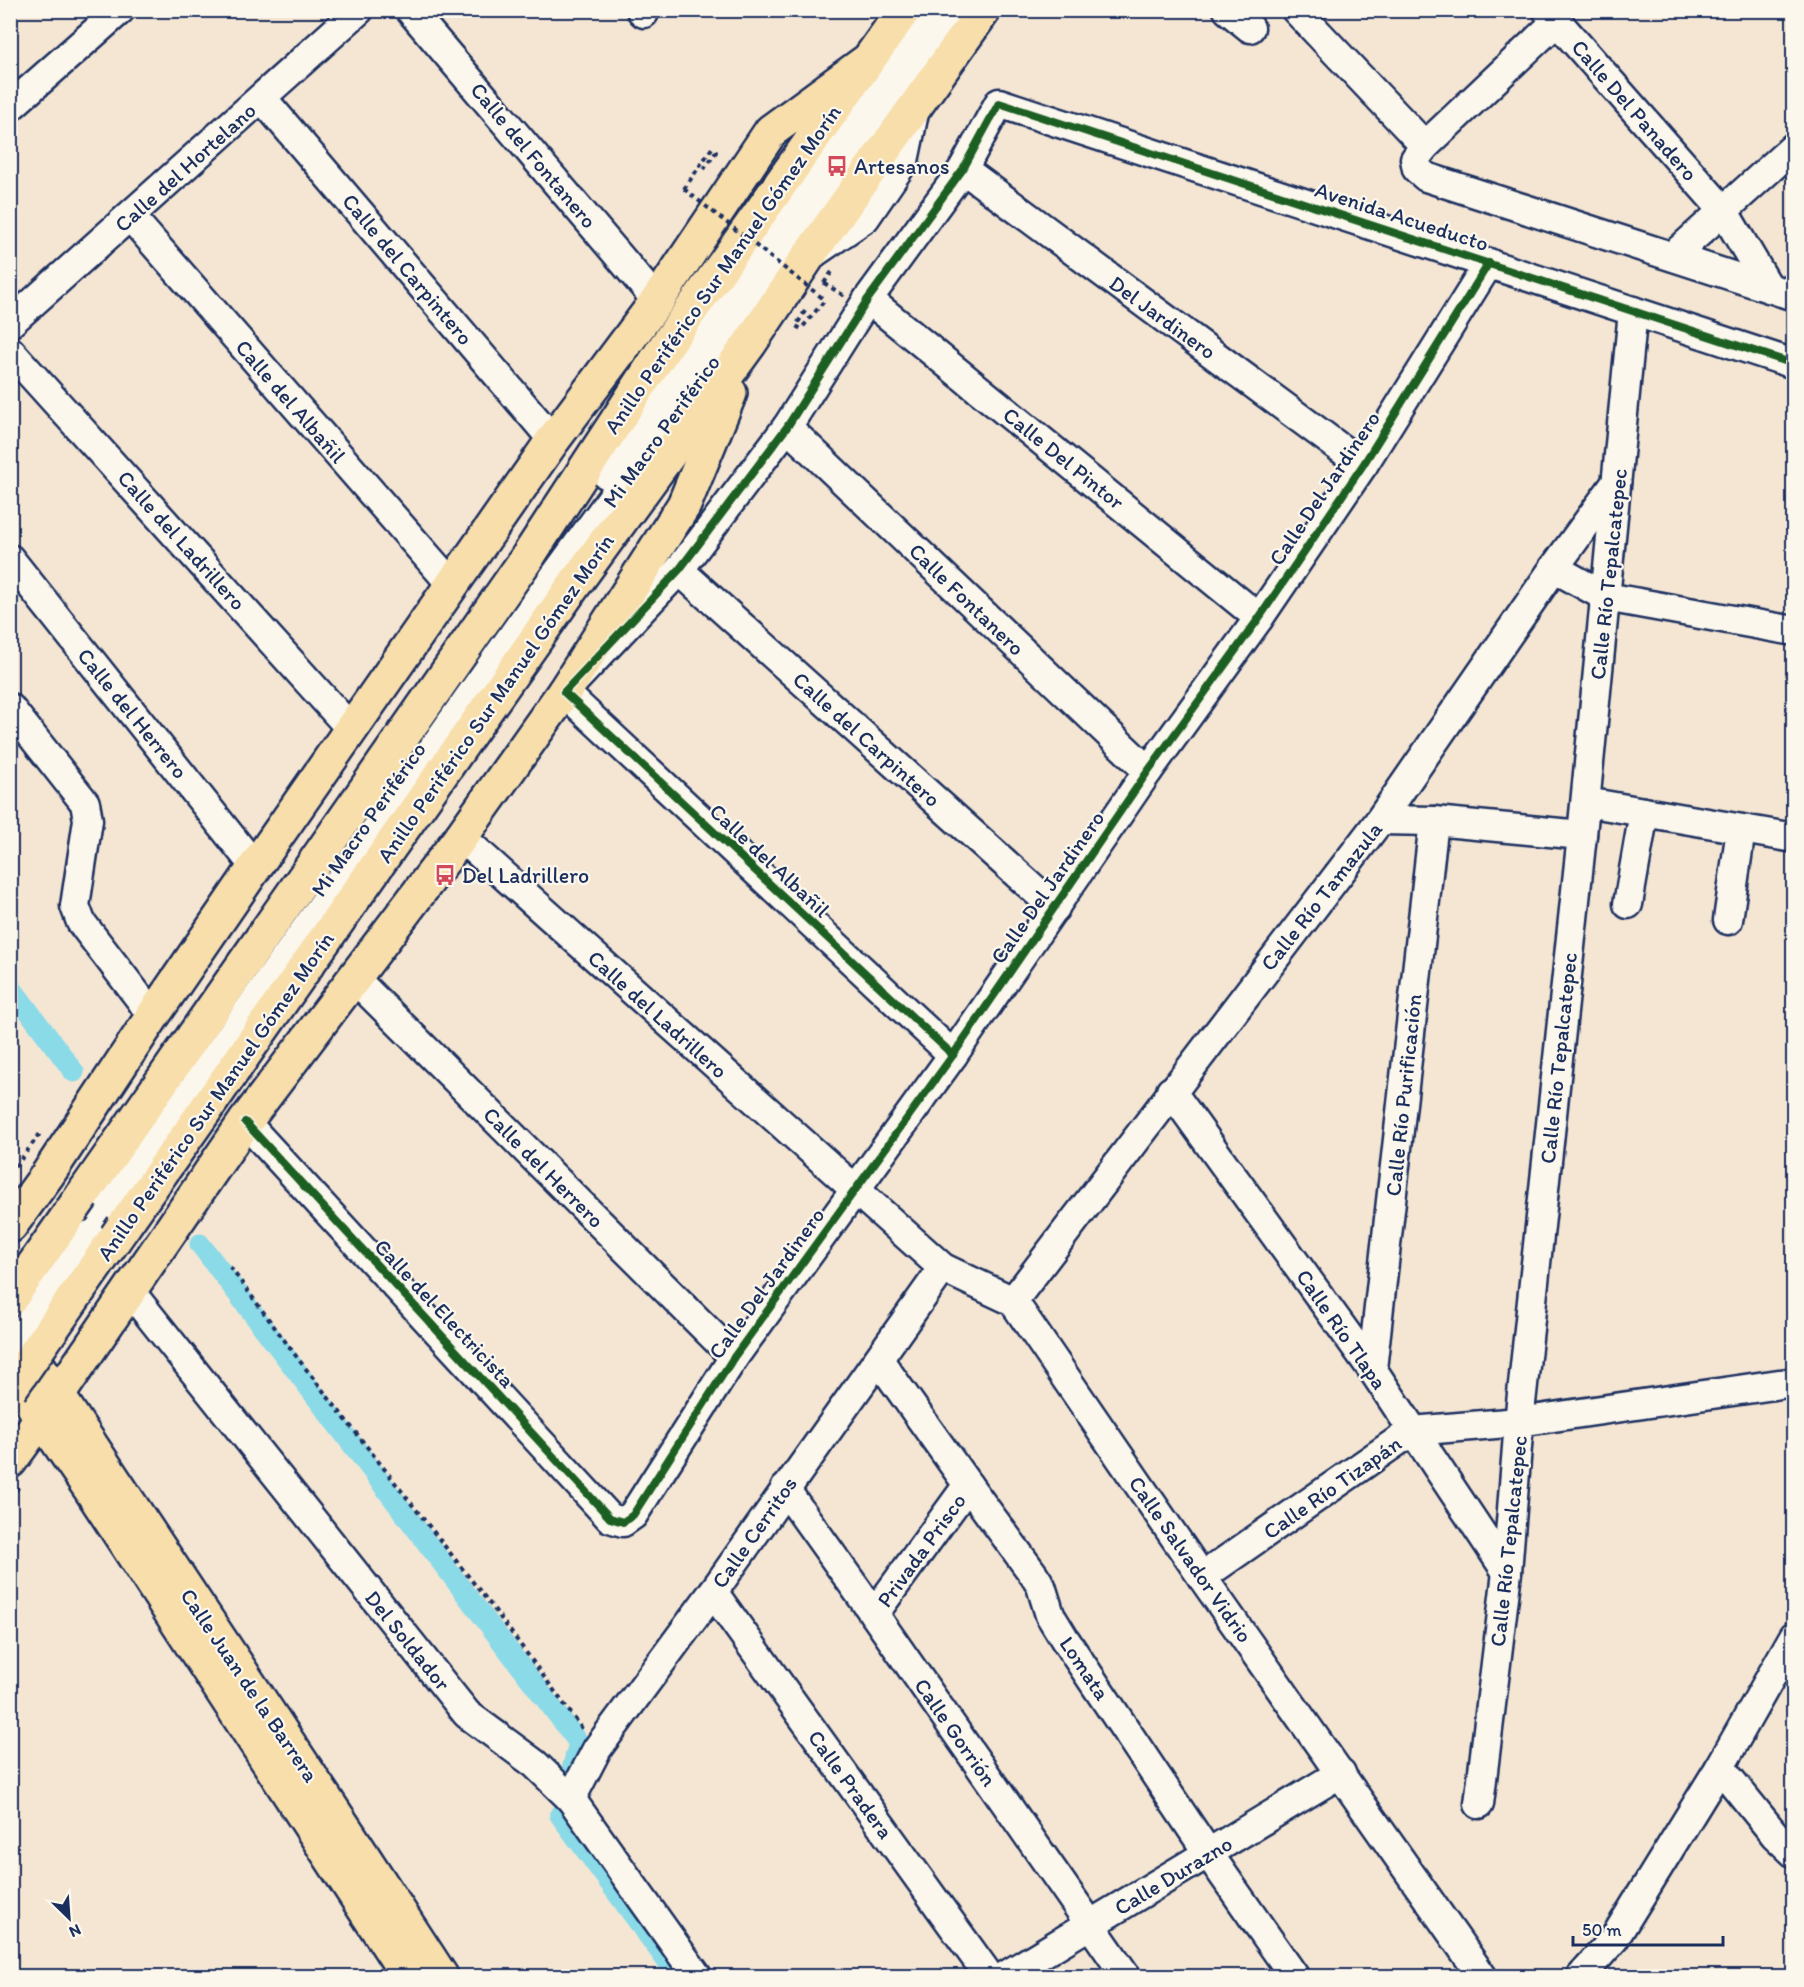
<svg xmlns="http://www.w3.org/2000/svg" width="1804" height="1987" font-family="Itim,sans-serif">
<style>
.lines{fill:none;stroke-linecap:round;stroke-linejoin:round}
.canal{stroke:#8bdae8;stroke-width:21}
.minor-casing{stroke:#1b2f5e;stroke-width:33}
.major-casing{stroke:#1b2f5e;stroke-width:38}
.highway-casing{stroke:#1b2f5e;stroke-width:38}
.path{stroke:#1b2f5e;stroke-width:4;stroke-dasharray:4.5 4.5;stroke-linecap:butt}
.minor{stroke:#fbf7ec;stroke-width:28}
.major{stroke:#f8deab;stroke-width:33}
.highway{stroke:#f8deab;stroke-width:33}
.minor-bridge-casing{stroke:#1b2f5e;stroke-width:33;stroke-linecap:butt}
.highway-bridge-casing{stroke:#1b2f5e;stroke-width:38;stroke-linecap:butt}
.path-bridge{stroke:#1b2f5e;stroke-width:4;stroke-dasharray:4.5 4.5;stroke-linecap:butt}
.minor-bridge{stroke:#fbf7ec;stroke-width:28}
.highway-bridge{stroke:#f8deab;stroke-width:33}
.cycleway-casing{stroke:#fbf7ec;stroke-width:11}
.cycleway{stroke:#1b5e20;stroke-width:8}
.labels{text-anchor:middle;stroke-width:4.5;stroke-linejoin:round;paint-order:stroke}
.street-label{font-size:22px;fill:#1b2f5e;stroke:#fbf7ec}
.poi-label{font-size:22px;fill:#1b2f5e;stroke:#fbf7ec;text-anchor:start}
</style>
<rect width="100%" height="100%" fill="#f5e6d3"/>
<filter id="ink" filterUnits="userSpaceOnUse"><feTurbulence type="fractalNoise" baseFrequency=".0167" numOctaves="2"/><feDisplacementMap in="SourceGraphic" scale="12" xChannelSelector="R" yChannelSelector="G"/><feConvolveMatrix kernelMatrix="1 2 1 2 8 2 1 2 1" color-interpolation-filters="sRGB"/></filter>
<g filter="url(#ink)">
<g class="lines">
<!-- canal -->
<g class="canal">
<path d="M10,986L74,1072"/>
<path d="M200,1244L579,1743L570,1777"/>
<path d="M560,1815L678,1976"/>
</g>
<defs>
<g id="minor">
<path d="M410,10L657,301"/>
<path d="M641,10L644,13"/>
<path d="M1228,10L1250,28"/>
<path d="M1296,10L1425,146"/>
<path d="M1547,10L1723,210L1769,288"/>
<path d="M1557,21L1425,146L1415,159L1417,169L1426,177L1794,296"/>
<path d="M262,98L553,440"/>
<path d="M10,107L120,10"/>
<path d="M963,169L1363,465"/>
<path d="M130,216L453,586"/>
<path d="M814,253L865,218L904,161L915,108"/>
<path d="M1673,256L1794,147"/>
<path d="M868,299L1259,618"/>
<path d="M10,323L359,10"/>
<path d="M10,351L352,730"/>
<path d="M787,427L1148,771"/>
<path d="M606,474L678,366L929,10"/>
<path d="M10,559L255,867"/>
<path d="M1554,568L1606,597L1794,631"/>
<path d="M679,570L1055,908"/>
<path d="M10,708L85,803L88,820L75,906L81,922L141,1000L152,1017"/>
<path d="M1586,802L1794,838"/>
<path d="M1380,820L1434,821L1582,835"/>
<path d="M461,837L943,1268L1013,1301L1202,1577L1482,1976"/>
<path d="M1628,904L1644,812"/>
<path d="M1728,920L1741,829"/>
<path d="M353,977L734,1357"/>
<path d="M953,1055L564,692L679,570L787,427L868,299L963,169L999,103L1794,364"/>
<path d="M1171,1091L1372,1369L1507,1572"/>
<path d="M245,1122L610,1518L623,1522L633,1515L734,1357L953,1055L1148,771L1259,618L1363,465L1489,263"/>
<path d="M90,1235L551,581L719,351L957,10"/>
<path d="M129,1290L467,1714L535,1764L571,1799L697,1976"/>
<path d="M1013,1301L1380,820L1554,568L1616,483"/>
<path d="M879,1360L968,1485L1034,1575L1041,1586L1050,1615L1064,1638L1208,1853L1294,1976"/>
<path d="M1372,1369L1434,821"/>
<path d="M785,1489L874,1614L1126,1976"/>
<path d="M1202,1577L1412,1431L1519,1422L1794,1382"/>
<path d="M713,1592L989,1976"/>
<path d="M874,1614L968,1485"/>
<path d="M1720,1767L1775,1835L1794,1853"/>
<path d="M571,1799L597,1749L713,1592L943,1268"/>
<path d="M1479,1804L1507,1572L1519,1422L1582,835L1633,311"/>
<path d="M1005,1976L1341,1773"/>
<path d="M1581,1976L1614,1939L1720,1767L1794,1636"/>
</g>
<g id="major">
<path d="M10,1226L48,1174L152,1017L255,867L553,440L657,301L771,131L864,63"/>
<path d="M10,1323L350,1836L441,1976"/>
<path d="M30,1401L91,1490L408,1976"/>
<path d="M10,1461L58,1395L245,1122L461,837L564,692"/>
</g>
<g id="highway">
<path d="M564,692L684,505L730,393"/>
<path d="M82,1196L527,558L665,347L904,10"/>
<path d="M123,1227L571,589L750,343L807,258L984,10"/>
</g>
</defs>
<!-- minor casing -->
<use href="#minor" class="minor-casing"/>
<!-- major casing -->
<use href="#major" class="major-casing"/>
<!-- highway casing -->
<use href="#highway" class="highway-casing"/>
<!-- path -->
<g class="path">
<path d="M684,189L712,148L716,152L704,169"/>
<path d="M824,283L834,269"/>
<path d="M824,283L843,295V294"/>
<path d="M805,311L796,326L801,329L825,300"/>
<path d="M10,1174L42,1131"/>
<path d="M230,1267L299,1360L494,1609L584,1731"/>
<path d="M10,1498L20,1485"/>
</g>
<!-- minor -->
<use href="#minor" class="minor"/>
<!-- major -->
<use href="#major" class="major"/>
<!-- highway -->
<use href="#highway" class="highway"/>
<defs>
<path id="minor-bridge" d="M10,1350L90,1235"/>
<g id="highway-bridge">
<path d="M10,1299L82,1196"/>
<path d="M10,1389L123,1227"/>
</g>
</defs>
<!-- minor-bridge casing -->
<use href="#minor-bridge" class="minor-bridge-casing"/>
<!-- highway-bridge casing -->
<use href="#highway-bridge" class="highway-bridge-casing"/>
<!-- path-bridge -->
<path class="path-bridge" d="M684,189L825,300"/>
<!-- minor-bridge -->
<use href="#minor-bridge" class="minor-bridge"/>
<!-- highway-bridge -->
<use href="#highway-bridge" class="highway-bridge"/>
<defs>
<g id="cycleway">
<path d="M953,1055L564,692L679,570L787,427L868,299L963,169L999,103L1794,364"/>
<path d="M245,1122L610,1518L623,1522L633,1515L734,1357L953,1055L1148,771L1259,618L1363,465L1489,263"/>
</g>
</defs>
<!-- cycleway casing -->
<use href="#cycleway" class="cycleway-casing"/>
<!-- cycleway -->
<use href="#cycleway" class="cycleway"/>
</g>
</g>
<!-- icons -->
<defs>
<symbol id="bus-bare" viewBox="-9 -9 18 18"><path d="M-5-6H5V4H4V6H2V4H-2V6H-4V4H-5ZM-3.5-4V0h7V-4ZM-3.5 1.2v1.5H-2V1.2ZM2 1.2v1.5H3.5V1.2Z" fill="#d1495b" stroke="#fbf7ec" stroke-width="2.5" paint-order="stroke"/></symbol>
</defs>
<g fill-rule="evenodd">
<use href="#bus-bare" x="822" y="151" width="30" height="30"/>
<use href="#bus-bare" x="430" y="860" width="30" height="30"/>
</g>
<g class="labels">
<!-- street labels -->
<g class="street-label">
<text transform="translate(1635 110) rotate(49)" y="8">Calle Del Panadero</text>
<text transform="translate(534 155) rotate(50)" y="8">Calle del Fontanero</text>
<text transform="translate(185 167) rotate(-42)" y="8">Calle del Hortelano</text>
<text transform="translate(1402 216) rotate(18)" y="8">Avenida Acueducto</text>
<text transform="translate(408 269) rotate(50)" y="8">Calle del Carpintero</text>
<text transform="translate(722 269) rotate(-55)" y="8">Anillo Periférico Sur Manuel Gómez Morín</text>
<text transform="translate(1163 317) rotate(36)" y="8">Del Jardinero</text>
<text transform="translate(291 401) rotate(49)" y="8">Calle del Albañil</text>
<text transform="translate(661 431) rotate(-54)" y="8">Mi Macro Periférico</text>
<text transform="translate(1064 458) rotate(39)" y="8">Calle Del Pintor</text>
<text transform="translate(1324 488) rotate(-56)" y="8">Calle Del Jardinero</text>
<text transform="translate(182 540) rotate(48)" y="8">Calle del Ladrillero</text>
<text transform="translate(1608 574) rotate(-84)" y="8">Calle Río Tepalcatepec</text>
<text transform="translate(967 599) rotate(44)" y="8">Calle Fontanero</text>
<text transform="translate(495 698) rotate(-55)" y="8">Anillo Periférico Sur Manuel Gómez Morín</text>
<text transform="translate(133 713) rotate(51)" y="8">Calle del Herrero</text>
<text transform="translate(867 739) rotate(42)" y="8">Calle del Carpintero</text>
<text transform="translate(368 819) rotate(-55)" y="8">Mi Macro Periférico</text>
<text transform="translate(770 860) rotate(43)" y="8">Calle del Albañil</text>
<text transform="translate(1047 887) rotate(-55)" y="8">Calle Del Jardinero</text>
<text transform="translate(1321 896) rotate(-52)" y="8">Calle Río Tamazula</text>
<text transform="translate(658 1014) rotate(42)" y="8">Calle del Ladrillero</text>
<text transform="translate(1558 1058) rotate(-84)" y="8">Calle Río Tepalcatepec</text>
<text transform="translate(1403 1095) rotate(-84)" y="8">Calle Río Purificación</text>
<text transform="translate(215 1096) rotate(-55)" y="8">Anillo Periférico Sur Manuel Gómez Morín</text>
<text transform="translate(544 1167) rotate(45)" y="8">Calle del Herrero</text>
<text transform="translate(766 1283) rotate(-54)" y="8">Calle Del Jardinero</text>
<text transform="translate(445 1313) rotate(47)" y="8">Calle del Electricista</text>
<text transform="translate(1342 1329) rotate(55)" y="8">Calle Río Tlapa</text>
<text transform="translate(1332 1487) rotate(-35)" y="8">Calle Río Tizapán</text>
<text transform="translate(754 1532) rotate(-55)" y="8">Calle Cerritos</text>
<text transform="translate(1508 1541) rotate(-84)" y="8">Calle Río Tepalcatepec</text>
<text transform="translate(921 1550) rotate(-54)" y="8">Privada Prisco</text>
<text transform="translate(1191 1559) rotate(55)" y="8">Calle Salvador Vidrio</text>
<text transform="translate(408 1640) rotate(51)" y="8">Del Soldador</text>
<text transform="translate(1085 1668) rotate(56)" y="8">Lomata</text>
<text transform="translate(250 1685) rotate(56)" y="8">Calle Juan de la Barrera</text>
<text transform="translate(956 1732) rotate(55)" y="8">Calle Gorrión</text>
<text transform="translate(851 1784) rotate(54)" y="8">Calle Pradera</text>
<text transform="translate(1173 1875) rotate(-31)" y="8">Calle Durazno</text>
</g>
<!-- poi labels -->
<g class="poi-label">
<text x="854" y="174">Artesanos</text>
<text x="462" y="883">Del Ladrillero</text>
</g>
</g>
<!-- margin -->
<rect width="1804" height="1987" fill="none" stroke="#fbf7ec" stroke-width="36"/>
<rect x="18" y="18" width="1768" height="1951" fill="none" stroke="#1b2f5e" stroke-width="2" filter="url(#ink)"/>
<!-- north arrow -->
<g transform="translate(69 1918) rotate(155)" stroke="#fbf7ec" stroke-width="4.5" paint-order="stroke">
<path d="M0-4.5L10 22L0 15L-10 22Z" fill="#1b2f5e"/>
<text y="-9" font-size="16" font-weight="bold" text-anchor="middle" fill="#1b2f5e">N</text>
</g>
<!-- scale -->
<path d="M1573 1936v9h150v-9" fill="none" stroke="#1b2f5e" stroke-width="3"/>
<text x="1582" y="1936" font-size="18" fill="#1b2f5e" stroke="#fbf7ec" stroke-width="4.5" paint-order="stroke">50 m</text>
</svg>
